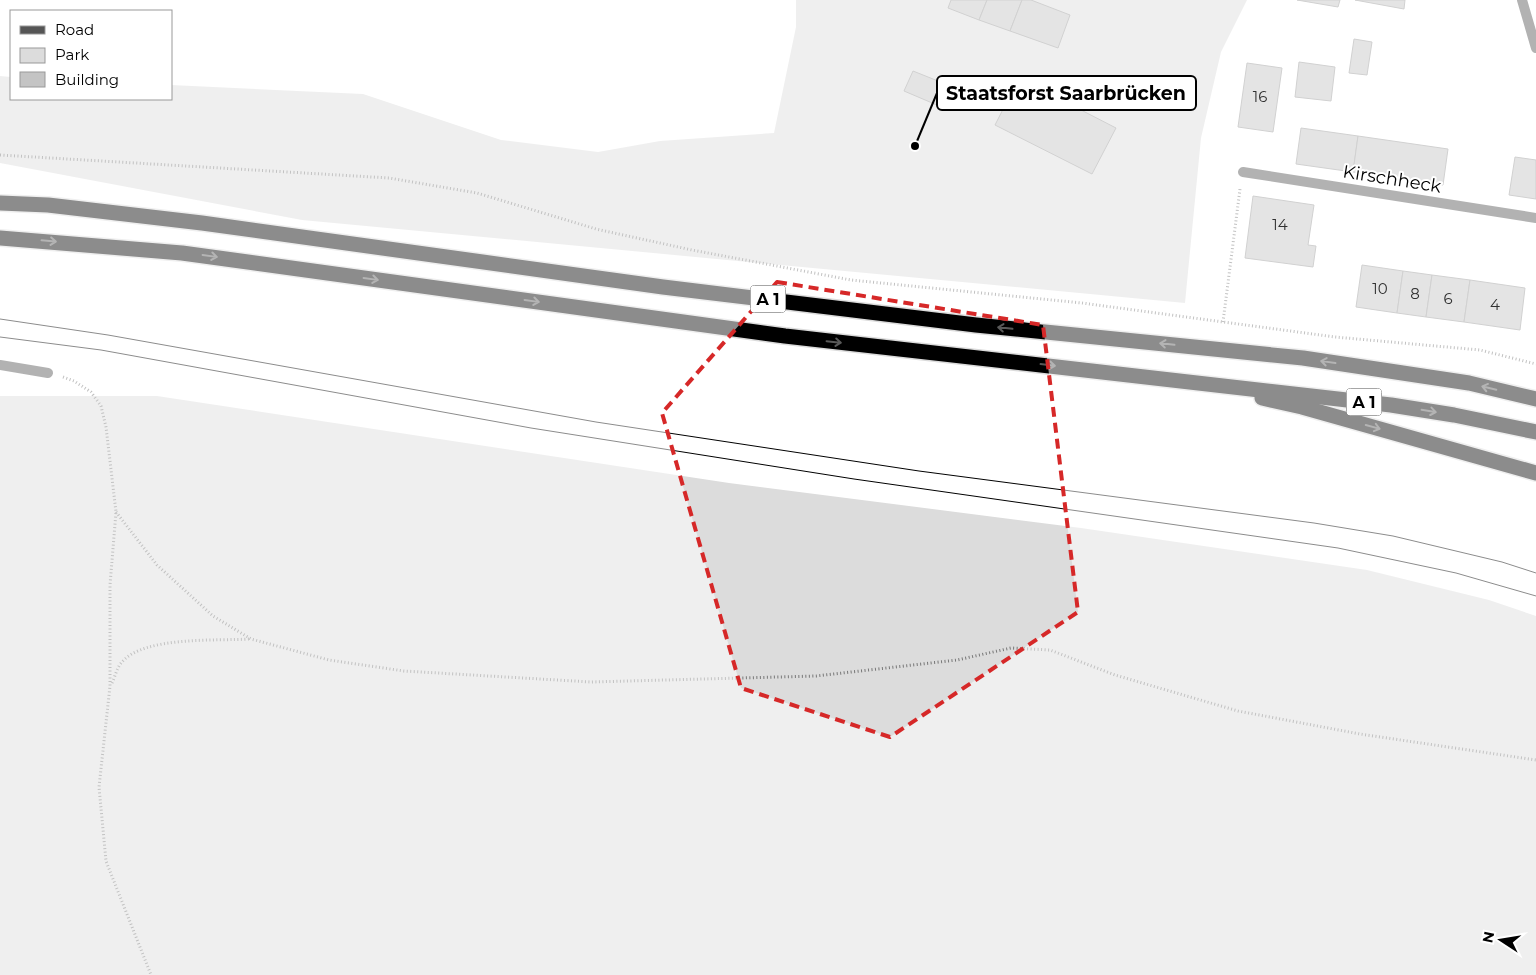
<svg xmlns="http://www.w3.org/2000/svg" width="1536" height="975" font-family="Montserrat,sans-serif">
<style>
.green{fill:#dcdcdc}
.building{fill:#c4c4c4;stroke:#999}
.lines{fill:none;stroke-linecap:round;stroke-linejoin:round}
.highway-casing{stroke:#dbdbdb;stroke-width:18}
.path{stroke:#777;stroke-width:3;stroke-dasharray:1 2.5;stroke-linecap:butt}
.lane{stroke:#555;stroke-width:10}
.street{stroke:#555;stroke-width:10}
.highway{stroke:#000;stroke-width:15}
.tram{stroke:#000;stroke-width:1}
.oneway{stroke:#595959}
.marked{fill:none;stroke:#d62828;stroke-width:4;stroke-dasharray:10 6;stroke-linejoin:round}
.labels{text-anchor:middle;stroke-width:4;stroke-linejoin:round;paint-order:stroke}
.number-label{font-size:15px;fill:#313131}
.shield{fill:#fff;stroke:#4c4c4c;stroke-width:1}
.shield-label{font-size:16px;font-weight:bold;fill:#000}
.street-label{font-size:18px;fill:#000;stroke:#fff}
.leader{fill:none;stroke:#000;stroke-width:2}
.callout-dot{fill:#000;stroke:#fff;stroke-width:2}
.callout{fill:#fff;stroke:#000;stroke-width:2}
.callout-label{font-size:19px;text-anchor:middle;font-weight:bold;fill:#000}
</style>
<rect width="100%" height="100%" fill="#fff"/>
<!-- green -->
<g class="green">
<path d="M796,0H1247L1221,52L1201,138L1185,303L302,220L0,163V76L11,77V99H171V85L363,94L501,140L598,152L660,141L774,133L796,27Z"/>
<path d="M0,396H157L729,483L1081,528L1367,570L1489,600L1536,616V975H0Z"/>
</g>
<!-- building -->
<g class="building">
<path d="M951,0H987L979,20L948,8Z"/>
<path d="M987,0H1022L1010,31L979,20Z"/>
<path d="M1022,0H1031L1070,15L1058,48L1010,31Z"/>
<path d="M1297,0H1340L1338,7Z"/>
<path d="M1355,0H1405L1404,9Z"/>
<path d="M1354,39L1372,42L1367,75L1349,73Z"/>
<path d="M1299,62L1335,67L1331,101L1295,97Z"/>
<path d="M1247,63L1282,68L1273,132L1238,127Z"/>
<path d="M913,71L953,87L944,108L904,91Z"/>
<path d="M1019,78L1116,128L1092,174L995,125Z"/>
<path d="M1301,128L1358,136L1353,172L1296,164Z"/>
<path d="M1358,136L1448,149L1443,185L1353,172Z"/>
<path d="M1515,157L1536,160V199L1509,195Z"/>
<path d="M1253,196L1314,205L1308,245L1316,246L1313,267L1245,258Z"/>
<path d="M1362,265L1403,271L1397,313L1356,307Z"/>
<path d="M1403,271L1432,275L1426,317L1397,313Z"/>
<path d="M1432,275L1470,280L1464,322L1426,317Z"/>
<path d="M1470,280L1525,288L1520,330L1464,322Z"/>
</g>
<g class="lines">
<defs>
<g id="highway">
<path d="M0,203L48,205L202,223L663,287L976,325L1303,358L1469,383L1536,399"/>
<path d="M0,238L182,253L785,336L1391,405L1454,415L1536,432"/>
<path d="M1262,398L1302,407L1536,473"/>
</g>
</defs>
<!-- highway casing -->
<use href="#highway" class="highway-casing"/>
<!-- path -->
<g class="path">
<path d="M0,155L389,178L477,193L596,229L692,250L851,280L1082,303L1335,337L1480,350L1536,364"/>
<path d="M1223,322L1240,189"/>
<path d="M63,377L74,381L91,392L101,406L106,427L116,512L110,585V686L99,787L106,861L151,975"/>
<path d="M116,512L157,565L213,616L251,639L329,660L404,671L591,682L816,676L957,660L1011,648L1050,650L1115,675L1238,711L1360,734L1536,760"/>
<path d="M112,683C115,677 117,667 122,662C144,636 217,641 250,639"/>
</g>
<!-- lane -->
<path class="lane" d="M0,365L48,373"/>
<!-- street -->
<g class="street">
<path d="M1522,0L1536,48"/>
<path d="M1243,172L1536,218"/>
</g>
<!-- highway -->
<use href="#highway" class="highway"/>
<!-- tram -->
<g class="tram">
<path d="M0,319L108,335L596,422L919,471L1314,523L1393,536L1502,562L1536,573"/>
<path d="M0,337L101,350L531,428L854,479L1338,548L1456,573L1536,596"/>
</g>
</g>
<!-- one-way arrows -->
<defs><path id="oneway-shaft" d="M-6 0H5M1.5-3L5.5 0L1.5 3" fill="none" stroke-width="1.6" stroke-linecap="round" stroke-linejoin="round" transform="scale(1.25)"/></defs>
<g class="oneway">
<use href="#oneway-shaft" transform="translate(49 241) rotate(5)"/>
<use href="#oneway-shaft" transform="translate(210 256) rotate(8)"/>
<use href="#oneway-shaft" transform="translate(371 279) rotate(8)"/>
<use href="#oneway-shaft" transform="translate(532 301) rotate(8)"/>
<use href="#oneway-shaft" transform="translate(1005 328) rotate(-174)"/>
<use href="#oneway-shaft" transform="translate(834 342) rotate(6)"/>
<use href="#oneway-shaft" transform="translate(1167 344) rotate(-174)"/>
<use href="#oneway-shaft" transform="translate(1328 362) rotate(-172)"/>
<use href="#oneway-shaft" transform="translate(1048 365) rotate(7)"/>
<use href="#oneway-shaft" transform="translate(1489 388) rotate(-167)"/>
<use href="#oneway-shaft" transform="translate(1429 411) rotate(9)"/>
<use href="#oneway-shaft" transform="translate(1373 427) rotate(15)"/>
</g>
<!-- marked area -->
<path d="M0 0H1536V975H0ZM777,282L1043,325L1078,612L890,737L741,688L662,413Z" fill="#fff" fill-opacity=".55" fill-rule="evenodd"/>
<path class="marked" d="M777,282L1043,325L1078,612L890,737L741,688L662,413Z"/>
<g class="labels">
<!-- number labels -->
<g class="number-label">
<text x="1260" y="102">16</text>
<text x="1280" y="230">14</text>
<text x="1380" y="294">10</text>
<text x="1415" y="299">8</text>
<text x="1448" y="304">6</text>
<text x="1495" y="310">4</text>
</g>
<!-- shield labels -->
<g class="shield">
<rect x="750.5" y="285.5" width="35" height="27" rx="4"/>
<rect x="1346.5" y="388.5" width="35" height="27" rx="4"/>
</g>
<g class="shield-label">
<text x="768" y="305">A 1</text>
<text x="1364" y="408">A 1</text>
</g>
<!-- street labels -->
<g class="street-label">
<text transform="translate(1392 179) rotate(9)" y="6">Kirschheck</text>
</g>
</g>
<!-- callouts -->
<path class="leader" d="M915 146L937 93"/>
<circle class="callout-dot" cx="915" cy="146" r="5"/>
<rect class="callout" x="937" y="76" width="259" height="34" rx="5"/>
<g class="callout-label">
<text x="1066" y="100">Staatsforst Saarbrücken</text>
</g>
<!-- legend -->
<rect x="10" y="10" width="162" height="90" fill="#ffffff" stroke="#999999"/>
<rect x="20" y="26" width="25" height="8" fill="#555555" stroke="#999999"/>
<text x="55" y="35" font-size="15" fill="#000000">Road</text>
<rect x="20" y="48" width="25" height="15" fill="#dcdcdc" stroke="#999999"/>
<text x="55" y="60" font-size="15" fill="#000000">Park</text>
<rect x="20" y="72" width="25" height="15" fill="#c4c4c4" stroke="#999999"/>
<text x="55" y="85" font-size="15" fill="#000000">Building</text>
<!-- north arrow -->
<g transform="translate(1501 940) rotate(282)" stroke="#ffffff" stroke-width="4" paint-order="stroke">
<path d="M0-4L9 19L0 12L-9 19Z" fill="#000000"/>
<text y="-8" font-size="14" font-weight="bold" text-anchor="middle" fill="#000000">N</text>
</g>
</svg>
